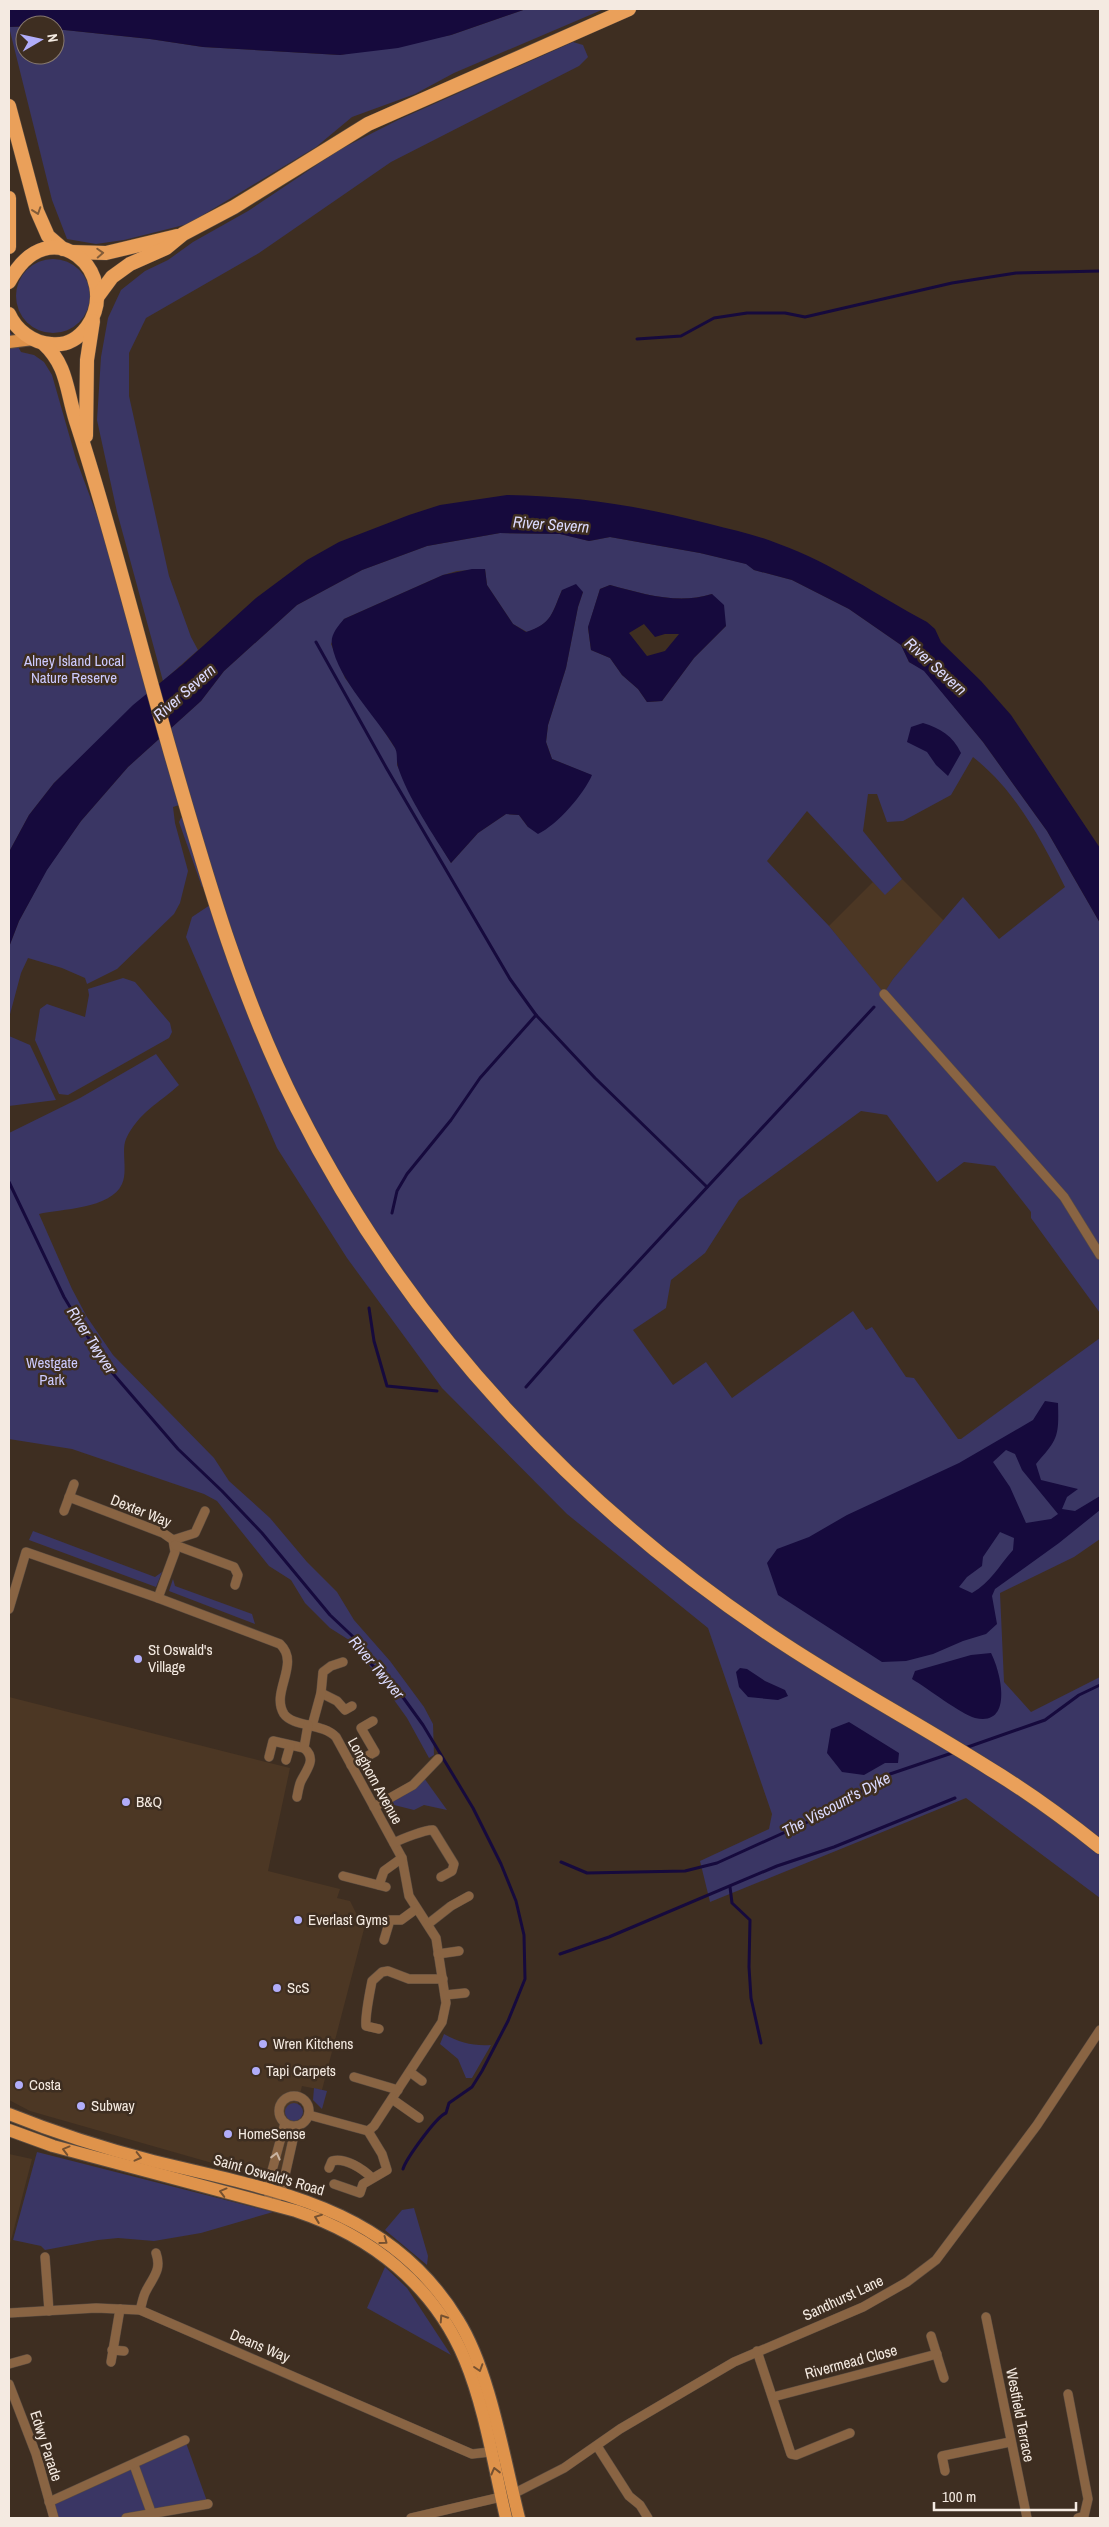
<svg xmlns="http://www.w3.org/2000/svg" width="1109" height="2527" font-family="'Archivo Narrow',sans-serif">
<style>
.built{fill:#4c3724}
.green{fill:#3a3664;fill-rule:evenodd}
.water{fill:#160a3d;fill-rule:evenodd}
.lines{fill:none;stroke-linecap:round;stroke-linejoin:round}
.stream{stroke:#160a3d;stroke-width:3}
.minor-casing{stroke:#5b4c40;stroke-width:10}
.primary-casing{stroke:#5b4c40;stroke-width:14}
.trunk-casing{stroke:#5b4c40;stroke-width:15}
.minor{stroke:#896443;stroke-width:9}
.primary{stroke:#df934b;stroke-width:12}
.trunk{stroke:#eaa05a;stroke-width:14}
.oneway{stroke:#835c38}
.oneway2{stroke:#765130}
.oneway3{stroke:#c9b4a2}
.poi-dot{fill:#b1adfa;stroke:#3e2e21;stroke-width:2}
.labels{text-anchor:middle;stroke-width:5;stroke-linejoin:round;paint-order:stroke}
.park-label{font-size:15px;fill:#cccafe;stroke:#3e2e21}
.street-label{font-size:15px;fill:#f4eae1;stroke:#3e2e21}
.poi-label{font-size:15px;fill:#f4eae1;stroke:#3e2e21;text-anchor:start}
.water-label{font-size:16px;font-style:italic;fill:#dbdafe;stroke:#3e2e21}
</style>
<rect width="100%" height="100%" fill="#3e2e21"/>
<!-- built -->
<g class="built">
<path d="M902,879L944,921L893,979L884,994L829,926L873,882L885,894Z"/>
<path d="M9,1697L290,1768L268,1871L340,1889L337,1898L350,1901L364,1929L322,2090L302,2086L279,2182L30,2111L9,2100Z"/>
<path d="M9,2154L32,2159L9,2248Z"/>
</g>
<!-- green -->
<g class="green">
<path d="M526,9H604L454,73L415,94L352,117L316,147L188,224L124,240L96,244L67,239L52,200L9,27H25V55H55V29L150,39L203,47L340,55L451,35Z"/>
<path d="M573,42L583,45L588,57L579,66L391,162L259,253L146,318L129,353V396L169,576L191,637L198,650L163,681L117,512L97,420L101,357L108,318L121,290L145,271L168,260L193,242L248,211L339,150L398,120Z"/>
<circle cx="53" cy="296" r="37"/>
<path d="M9,330L21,352L34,355L44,362L52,375L76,459L101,526L148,693L54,783L29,815L9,852Z"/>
<path d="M500,533L560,534L589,541L610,537L700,553L747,564L754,570L792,580L849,609L901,645L909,662L924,670L983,742L1047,831L1100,923V1313L1031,1218V1212L995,1166L964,1162L937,1182L887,1115L861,1111L739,1200L705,1253L671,1280L666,1308L633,1330L673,1385L706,1362L732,1398L853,1311L866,1330L872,1327L906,1377L914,1378L958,1439H961L1100,1338V1539L1074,1557L1000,1593L1004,1682L1031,1712L1100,1677V1898L966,1798L710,1902L700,1861L769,1829L772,1814L708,1628L567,1514L442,1388L347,1258L277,1148L186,937L192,917L213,903L208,885L202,887L179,822L181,818L189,815L185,803L173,807L175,823L188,871L180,903L174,914L117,969L87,984L85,978L62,968L28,958L21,973L9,1018V947L19,921L47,869L81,821L128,767L201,701L224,671L297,605L362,570L427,546ZM485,569L487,585L513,624L527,632C552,624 552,613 562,590L583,592L578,607L566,668L548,725L546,742L552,759L591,775L528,827L519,815L506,814L478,833L451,863L422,815L397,765V751L374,716L345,678L331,644L344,619L443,575L457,571ZM610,585C644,594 678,605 712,594L726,626L694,658L662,701L647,702L638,689L622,675L610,658L591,650L588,628L600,589ZM973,757C1016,791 1041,839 1065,887L999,939L963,897L893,979L884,993L829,926L767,861L807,811L885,895L902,879L863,831L868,794H877L887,822L903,821L951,795Z"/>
<path d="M123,978L135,982L170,1023L172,1032L169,1038L68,1095L59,1094L35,1040L40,1009L47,1004L85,1017L89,995L88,989Z"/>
<path d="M9,1036L30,1045L56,1100L9,1106Z"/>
<path d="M156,1054L179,1085C159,1103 138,1113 126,1139C121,1150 128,1171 122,1184C111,1209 60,1209 39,1214L72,1289L87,1317L113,1355L214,1458L229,1481L270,1518L307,1562L337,1592L354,1620L390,1661L424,1707L433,1724L434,1755L429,1758L407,1718L361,1654L349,1640L330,1628L305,1603L291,1580L269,1566L217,1501L204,1494L72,1449L9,1439V1133L80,1098Z"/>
<path d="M33,1531L155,1577L162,1572L156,1587L29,1540Z"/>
<path d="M173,1579L175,1586L252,1614L255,1624L169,1591Z"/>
<path d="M424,1778L447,1810L424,1805L414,1810L394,1805L392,1800Z"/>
<path d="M444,2034C460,2043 473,2046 491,2045L472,2078H466L458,2059L440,2044Z"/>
<path d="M314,2088L327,2091L322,2109L313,2100Z"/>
<circle cx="294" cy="2112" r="9"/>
<path d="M37,2152L273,2212L201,2233L154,2241L118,2238L98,2240L45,2250L41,2246L13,2240Z"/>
<path d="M414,2208L428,2256L427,2265L385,2230L402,2210Z"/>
<path d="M385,2267L407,2288L451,2355L367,2308Z"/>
<path d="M185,2440L208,2504L126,2518H54L49,2503Z"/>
</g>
<!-- water -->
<g class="water">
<path d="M9,9H526L451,35L398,48L340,55L203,47L150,39L55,29V25L9,27Z"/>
<path d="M507,495C579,496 640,506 710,524C733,530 757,535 779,544C832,563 878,596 927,622L935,629L941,642L981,681L1011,715L1100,848V923L1047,831L983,742L924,671L909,662L901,645L849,609L792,580L754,570L746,564L700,553L610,537L589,541L560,534L500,533L427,546L362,570L297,605L224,671L201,701L128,767L81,821L47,870L19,921L9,947V852L29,815L54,783L133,705L182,665L256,598L307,560L339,542L409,515L440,505Z"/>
<path d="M472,569H485L487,585L513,624L526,632C552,624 552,613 562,590L576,584L583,592L578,607L566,668L548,725L546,742L552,759L592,775C584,794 557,825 538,834L528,827L519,815L506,814L478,833L451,863C434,836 407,796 398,767C396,760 398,754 395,748C377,717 338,680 332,645C330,635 338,626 344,619L443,575Z"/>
<path d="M610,585C644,594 678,605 712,594L724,605L726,626L694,658L662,701L647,702L638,689L622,675L610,658L591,650L588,627L600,589ZM644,624L655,637L665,634H679L665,651L647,656L629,633Z"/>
<path d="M923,723C940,728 953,736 961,753L948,776L936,765L927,752L907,742L911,727Z"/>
<path d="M1045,1401L1058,1403C1059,1437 1058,1439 1036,1464L1041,1480L1078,1489L1067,1497L1062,1509L1075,1511L1100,1496V1510L1059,1543L995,1589L992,1596L997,1624L986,1634L963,1641L933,1654L906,1661L882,1662L778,1595L767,1563L777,1549L809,1537L847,1515L959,1463L1033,1420ZM1006,1450L1015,1454L1022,1470L1058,1514L1051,1519L1026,1523L1010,1487L993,1462ZM1000,1532L1014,1538L1013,1550C998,1567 991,1582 972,1593L959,1587L967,1577L982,1566L983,1557Z"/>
<path d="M991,1653C1001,1672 1014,1727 975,1718C961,1714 927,1688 912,1679L915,1671L971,1655Z"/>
<path d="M740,1668L747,1669L765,1681L785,1690L788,1696L778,1700L748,1697L739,1687L736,1672Z"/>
<path d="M849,1722L899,1753L898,1763H885L864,1775L842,1772L827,1753L831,1729Z"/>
</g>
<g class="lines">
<!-- stream -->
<g class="stream">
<path d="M637,339L681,336L714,318L747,313H785L805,317L952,283L1016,273L1100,271"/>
<path d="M316,642L387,769L510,979L536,1015L480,1078L451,1120L407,1174L397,1191L392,1213"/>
<path d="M536,1015L595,1078L707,1187"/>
<path d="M9,1182L64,1297L103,1362L178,1449L222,1491L262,1533L330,1615L364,1647L369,1662L397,1689L423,1725L473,1808L501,1864L516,1901L524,1935L525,1979L508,2021L482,2071L472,2087L449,2103L446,2113C436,2117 406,2159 403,2169"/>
<path d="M369,1308L374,1341L387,1386L437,1391"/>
<path d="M526,1387L599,1304L874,1007"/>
<path d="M965,1748L1045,1720L1079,1695L1100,1685"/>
<path d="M561,1862L587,1873L685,1871L717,1863L812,1820L890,1774L955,1752"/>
<path d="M730,1887L732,1903L750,1920L749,1967L751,1998L761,2043"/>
<path d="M560,1954L609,1937L777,1866L834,1847L955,1798"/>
</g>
<defs>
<g id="minor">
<path d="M884,994L1064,1197L1100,1255"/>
<path d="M69,1497L163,1533L173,1540L175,1552L158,1598"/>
<path d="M64,1511L74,1484"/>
<path d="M173,1540L195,1533L205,1511"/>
<path d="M175,1545L234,1567L238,1575L235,1585"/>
<path d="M9,1609L26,1552L158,1598L280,1644C301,1664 270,1692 284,1714C293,1727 323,1723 336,1737L402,1858L409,1896L436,1938L446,2003L442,2022L374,2126L368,2131"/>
<path d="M321,1693L337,1701L345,1710L352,1706"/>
<path d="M312,1726L321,1693L323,1672L331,1666L343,1662"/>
<path d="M269,1757L273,1741L304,1748"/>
<path d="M286,1760L290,1746"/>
<path d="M351,1765L375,1752L361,1728L373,1721"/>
<path d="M297,1797C298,1792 299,1785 301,1781C307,1769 317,1759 304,1748L308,1725"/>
<path d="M374,1807L413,1785L438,1759"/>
<path d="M394,1843C401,1839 427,1829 433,1830L454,1864L452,1871L441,1877"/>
<path d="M343,1876L386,1887"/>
<path d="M379,1885L384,1871L402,1858"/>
<path d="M428,1924L451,1906L469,1896"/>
<path d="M384,1940L390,1920H401L416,1909"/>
<path d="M438,1954L459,1951"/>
<path d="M445,1995L465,1993"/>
<path d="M379,2029L366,2026C365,2017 370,1991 372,1981L382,1972L388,1971L409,1979H443"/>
<path d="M410,2072L422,2081"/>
<path d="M354,2077L398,2090"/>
<circle cx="294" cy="2111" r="15"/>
<path d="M392,2099L419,2118"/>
<path d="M309,2115L368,2131L382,2154L387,2170L363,2184L360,2193L334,2184"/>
<path d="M329,2168L332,2161C345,2157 363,2169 372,2178"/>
<path d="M269,2195L267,2189L285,2123"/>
<path d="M277,2198L281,2193L296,2126"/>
<path d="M45,2257L49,2311"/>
<path d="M140,2310C142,2304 143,2296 146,2291C153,2277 162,2270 156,2253"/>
<path d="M9,2313L96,2308L140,2310L472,2454L490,2452"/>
<path d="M986,2317L1027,2518"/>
<path d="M931,2336L944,2378"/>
<path d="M112,2350L124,2351"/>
<path d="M757,2351L791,2454L796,2455L850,2433"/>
<path d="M111,2362L120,2309"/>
<path d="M9,2364L27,2359"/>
<path d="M9,2384L36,2454L54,2518"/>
<path d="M1068,2394L1088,2499L1084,2516L1078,2518"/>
<path d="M773,2397L937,2354"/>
<path d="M597,2446L629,2496L640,2505L648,2518"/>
<path d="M134,2465L151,2512"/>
<path d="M945,2471L942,2456L1010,2442"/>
<path d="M513,2494L564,2468L620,2429L734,2362L863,2307L907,2282L936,2260L1037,2125L1100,2030"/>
<path d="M49,2502L185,2440"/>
<path d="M126,2518L208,2504"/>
<path d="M411,2518L501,2497"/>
</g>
<g id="primary">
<path d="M9,342L33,339"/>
<path d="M9,2114C56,2133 103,2148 153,2161C271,2190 388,2205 458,2320C490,2371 504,2459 519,2518"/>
<path d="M9,2130L53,2146L296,2211C371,2236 434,2285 465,2360C485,2408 494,2467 506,2518"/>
</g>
<g id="trunk">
<path d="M9,106L37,211L48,236L63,249"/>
<path d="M9,198V247"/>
<path d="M72,252L106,253L177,236"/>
<path d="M9,282C50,205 124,274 87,327C78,339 66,346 51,344C33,343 16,330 9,314"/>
<path d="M98,296L112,277L130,264L166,248L183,234L234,207L368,124L629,9"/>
<path d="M43,343C68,366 66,390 76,421C112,531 139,643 171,754C206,875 240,996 297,1108C407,1327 579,1510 784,1644C851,1688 922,1726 990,1769C1028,1792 1065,1819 1100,1847"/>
<path d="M86,436L87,360L93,321"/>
</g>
</defs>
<!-- minor casing -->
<use href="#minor" class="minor-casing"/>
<!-- primary casing -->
<use href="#primary" class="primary-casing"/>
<!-- trunk casing -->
<use href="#trunk" class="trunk-casing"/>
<!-- minor -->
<use href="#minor" class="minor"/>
<!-- primary -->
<use href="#primary" class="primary"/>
<!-- trunk -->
<use href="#trunk" class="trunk"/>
</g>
<!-- one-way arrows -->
<defs><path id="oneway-chevron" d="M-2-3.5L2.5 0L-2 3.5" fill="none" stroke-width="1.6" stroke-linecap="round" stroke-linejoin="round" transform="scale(1.25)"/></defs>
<g class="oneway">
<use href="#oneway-chevron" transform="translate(37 211) rotate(71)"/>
<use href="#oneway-chevron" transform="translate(100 253) rotate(-3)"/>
</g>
<g class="oneway2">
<use href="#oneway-chevron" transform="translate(66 2150) rotate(-165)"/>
<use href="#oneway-chevron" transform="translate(138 2157) rotate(14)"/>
<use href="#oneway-chevron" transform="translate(223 2192) rotate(-165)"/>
<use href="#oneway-chevron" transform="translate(318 2218) rotate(-159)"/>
<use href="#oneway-chevron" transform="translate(384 2241) rotate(36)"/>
<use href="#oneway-chevron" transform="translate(443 2318) rotate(-123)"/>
<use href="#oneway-chevron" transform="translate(479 2368) rotate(72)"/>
<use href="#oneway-chevron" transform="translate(495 2471) rotate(-104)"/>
</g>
<use class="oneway3" href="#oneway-chevron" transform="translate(276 2156) rotate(-76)"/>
<!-- markers -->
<g class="poi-dot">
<circle cx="138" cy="1659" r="5"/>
<circle cx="126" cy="1802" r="5"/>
<circle cx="298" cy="1920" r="5"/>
<circle cx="277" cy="1988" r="5"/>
<circle cx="263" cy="2044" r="5"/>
<circle cx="256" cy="2071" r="5"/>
<circle cx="19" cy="2085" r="5"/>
<circle cx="81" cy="2106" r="5"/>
<circle cx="228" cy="2134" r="5"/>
</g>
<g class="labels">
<!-- park labels -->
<g class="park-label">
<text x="74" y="666">Alney Island Local<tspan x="74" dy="17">Nature Reserve</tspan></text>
<text x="52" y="1368">Westgate<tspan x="52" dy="17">Park</tspan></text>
</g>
<!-- street labels -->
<g class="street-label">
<text transform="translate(141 1511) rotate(22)" y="5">Dexter Way</text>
<text transform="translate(375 1781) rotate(61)" y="5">Longhorn Avenue</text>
<text transform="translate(269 2175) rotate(16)" y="5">Saint Oswald's Road</text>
<text transform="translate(843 2298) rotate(-25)" y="5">Sandhurst Lane</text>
<text transform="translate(260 2346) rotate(23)" y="5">Deans Way</text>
<text transform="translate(851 2362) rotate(-15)" y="5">Rivermead Close</text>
<text transform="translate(1020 2415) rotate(79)" y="5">Westfield Terrace</text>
<text transform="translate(46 2446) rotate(72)" y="5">Edwy Parade</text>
</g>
<!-- poi labels -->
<g class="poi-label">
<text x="148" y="1655">St Oswald's<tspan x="148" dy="17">Village</tspan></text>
<text x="136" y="1807">B&amp;Q</text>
<text x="308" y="1925">Everlast Gyms</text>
<text x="287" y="1993">ScS</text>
<text x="273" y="2049">Wren Kitchens</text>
<text x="266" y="2076">Tapi Carpets</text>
<text x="29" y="2090">Costa</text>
<text x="91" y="2111">Subway</text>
<text x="238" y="2139">HomeSense</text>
</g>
<!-- water labels -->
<g class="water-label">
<text transform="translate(551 524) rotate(4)" y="6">River Severn</text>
<text transform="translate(936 666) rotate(42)" y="6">River Severn</text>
<text transform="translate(184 692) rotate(-41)" y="6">River Severn</text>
<text transform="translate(92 1340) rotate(57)" y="6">River Twyver</text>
<text transform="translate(377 1667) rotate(50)" y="6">River Twyver</text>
<text transform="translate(836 1804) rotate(-28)" y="6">The Viscount's Dyke</text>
</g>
</g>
<!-- border -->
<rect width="1109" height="2527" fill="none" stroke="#f4eae1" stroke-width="20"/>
<!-- north arrow -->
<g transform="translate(40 40) rotate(81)"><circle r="24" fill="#3e2e21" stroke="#87796e"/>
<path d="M0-4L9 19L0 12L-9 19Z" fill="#b1adfa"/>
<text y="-8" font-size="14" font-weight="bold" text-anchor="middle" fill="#f4eae1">N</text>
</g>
<!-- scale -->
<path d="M934 2502v8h142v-8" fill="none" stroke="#f4eae1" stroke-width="2.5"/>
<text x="942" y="2502" font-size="15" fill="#f4eae1" stroke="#3e2e21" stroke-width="4" paint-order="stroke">100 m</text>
</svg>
